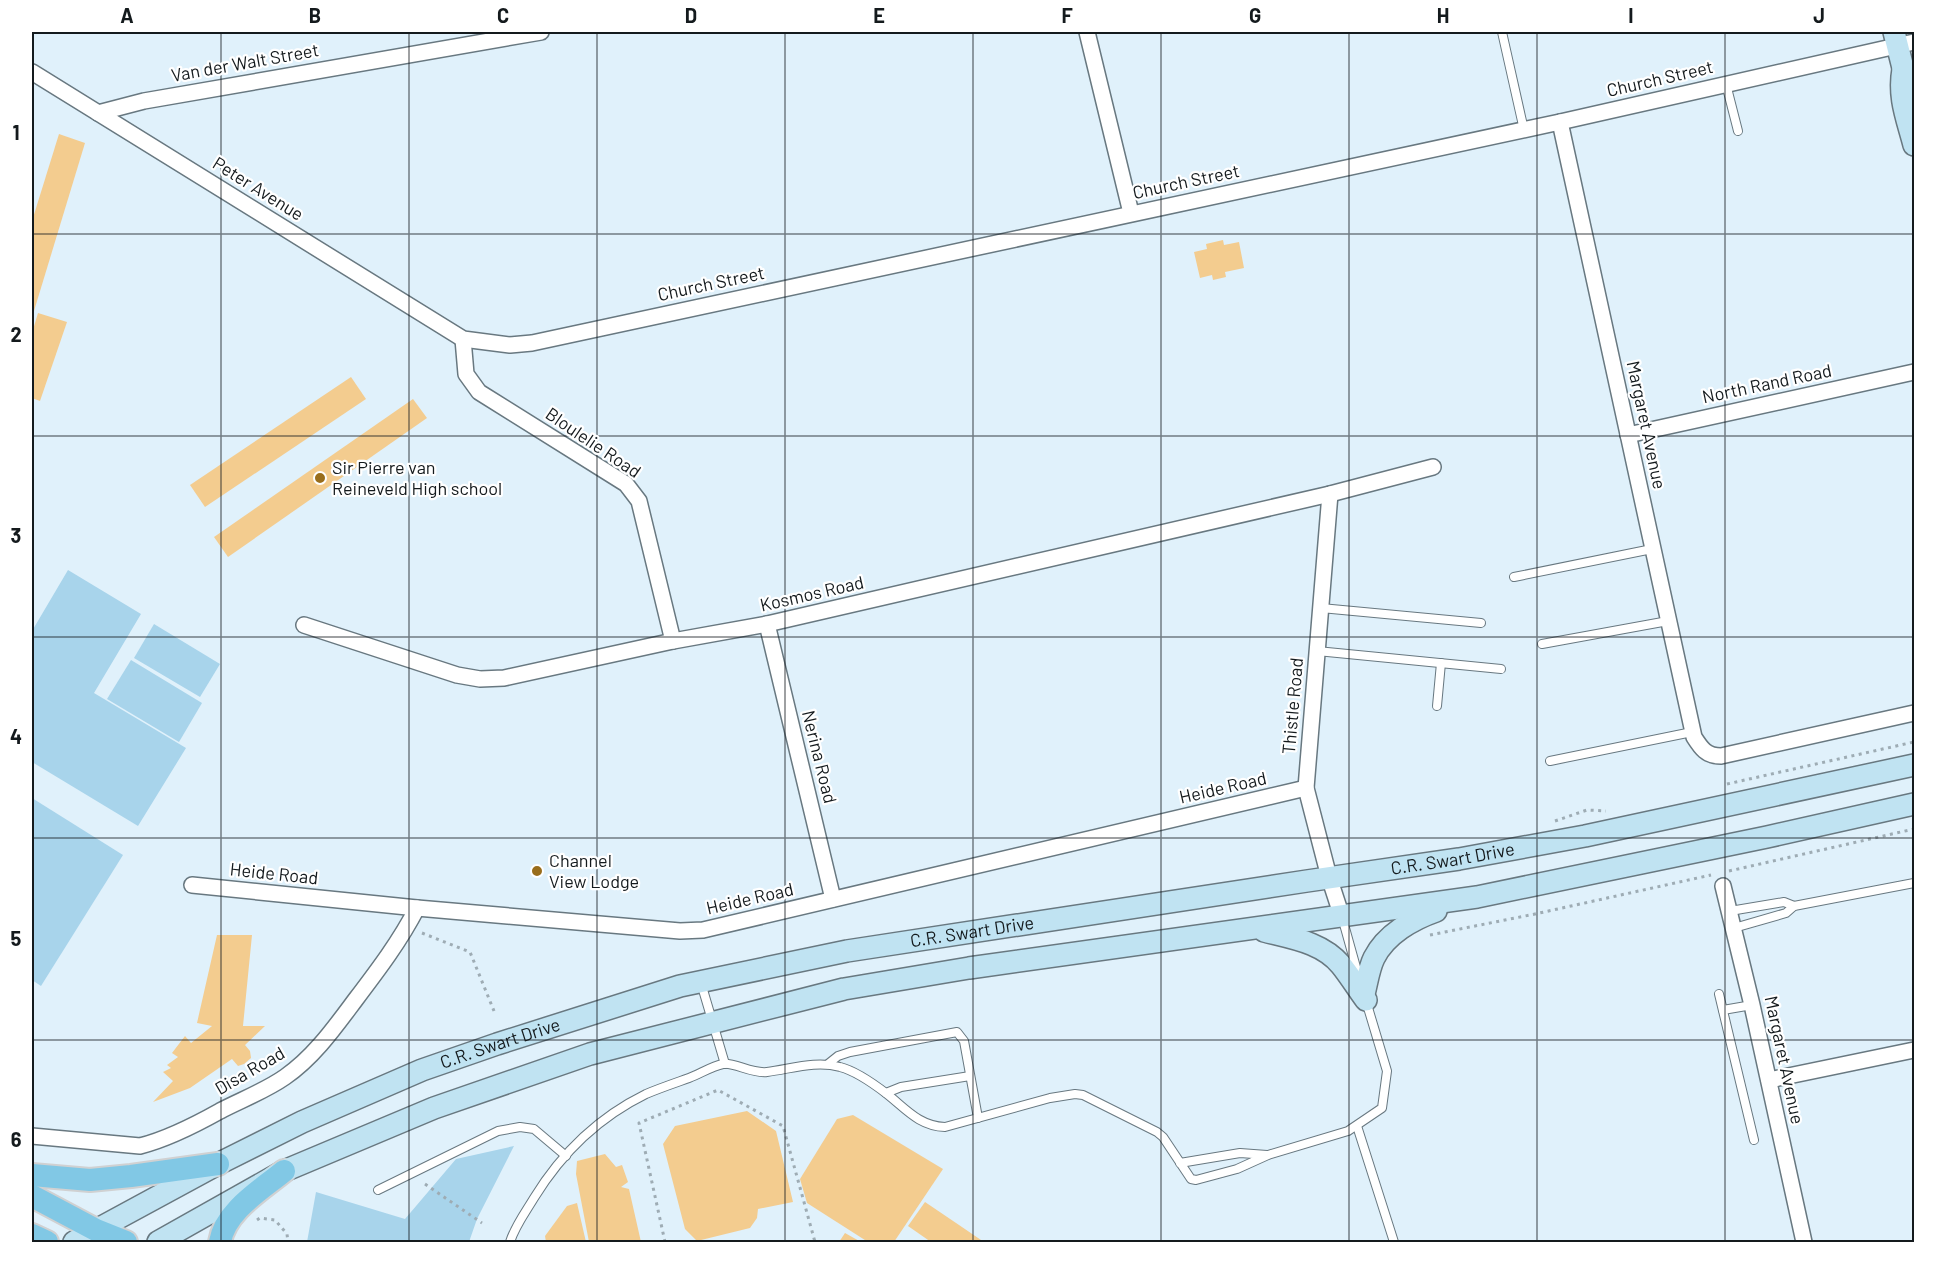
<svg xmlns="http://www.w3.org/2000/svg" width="1946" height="1274" font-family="Barlow,sans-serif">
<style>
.green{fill:#a8d4eb}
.building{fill:#f3cc8f}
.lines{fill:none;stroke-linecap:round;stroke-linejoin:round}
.service-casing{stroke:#687880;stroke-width:10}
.minor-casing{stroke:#687880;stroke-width:18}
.secondary-casing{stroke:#687880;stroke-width:24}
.primary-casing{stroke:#d0d1d2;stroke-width:26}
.path{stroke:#9eacb4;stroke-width:3;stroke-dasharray:3 4.5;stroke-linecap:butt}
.service{stroke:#fff;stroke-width:8}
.minor{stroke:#fff;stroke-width:15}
.secondary{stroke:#c0e3f2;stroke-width:21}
.primary{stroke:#81c8e5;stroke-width:22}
.grid{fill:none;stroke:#141a1d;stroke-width:1.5;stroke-opacity:0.55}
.poi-dot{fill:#996d1b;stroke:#fff;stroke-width:2}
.labels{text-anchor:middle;stroke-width:4.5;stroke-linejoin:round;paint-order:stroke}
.street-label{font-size:18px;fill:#141a1d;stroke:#fff}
.poi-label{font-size:18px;fill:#141a1d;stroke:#fff;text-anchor:start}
.neatline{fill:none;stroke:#141a1d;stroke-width:2}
.grid-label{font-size:20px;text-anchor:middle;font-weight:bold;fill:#141a1d}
</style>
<rect width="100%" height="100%" fill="#e0f1fb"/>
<!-- green -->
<g class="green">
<path d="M68,570L141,614L94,693L186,748L138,826L32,762V631Z"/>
<path d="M154,624L220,664L200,697L134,658Z"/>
<path d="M131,660L202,703L179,742L107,699Z"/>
<path d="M32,798L123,855L41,986L32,980Z"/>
<path d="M514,1146L477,1219L469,1242H307L316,1192L405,1219L456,1159Z"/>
</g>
<!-- building -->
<g class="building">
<path d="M59,134L85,143L34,311L32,310V221Z"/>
<path d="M1223,240L1224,245L1239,242L1244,268L1225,272L1226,277L1213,280L1212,275L1200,278L1194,252L1207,249L1206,244Z"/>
<path d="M38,313L67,322L40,401L32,398V333Z"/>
<path d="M351,377L366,399L205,507L190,485Z"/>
<path d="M413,399L427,418L228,557L214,537Z"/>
<path d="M217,935H252L243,1026H265L245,1045L250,1051L251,1058L244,1064L238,1066L232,1059L190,1088L153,1102L173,1081L163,1072L171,1068L167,1065L178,1057L172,1053L185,1036L191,1043L212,1026L197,1023Z"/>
<path d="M747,1111L776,1131L793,1202L758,1209L757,1218L750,1228L697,1241L685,1229L663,1144L675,1126Z"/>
<path d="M853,1115L943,1169L894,1242H868L807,1203L800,1179L837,1119Z"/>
<path d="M605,1154L616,1167L622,1165L628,1182L621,1187L629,1189L641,1242H589L576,1174L577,1161Z"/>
<path d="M925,1202L959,1225L984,1242H931L908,1226Z"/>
<path d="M577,1203L586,1242H546L545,1236L567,1206Z"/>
<path d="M845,1233L861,1242H839Z"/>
</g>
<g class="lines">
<defs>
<g id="service">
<path d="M1502,32L1524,130"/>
<path d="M1726,84L1738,131"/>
<path d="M1514,577L1652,549"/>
<path d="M1321,608L1481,623"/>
<path d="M1542,644L1668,621"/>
<path d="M1317,651L1501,669"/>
<path d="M1437,706L1441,663"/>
<path d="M1550,761L1692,732"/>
<path d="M1730,911L1784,902L1794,906"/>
<path d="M1342,917L1359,978"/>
<path d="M1734,928L1786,913L1794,906L1914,883"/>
<path d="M701,983L725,1064"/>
<path d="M1719,994L1754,1140"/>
<path d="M1723,1010L1752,1005"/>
<path d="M828,1064L838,1056L850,1052L957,1032L964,1041L978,1118"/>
<path d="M886,1093L901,1087L970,1076"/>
<path d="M1357,1126L1394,1242"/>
<path d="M1180,1163L1240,1153L1267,1155"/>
<path d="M378,1190L498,1131L520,1127L534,1129L566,1156"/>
<path d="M510,1242C515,1226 525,1213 534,1198C561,1154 599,1117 646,1094C660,1088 675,1083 689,1078C700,1074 712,1066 723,1064C734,1062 752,1074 767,1072C791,1069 816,1060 840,1067C856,1071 874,1084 887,1094C906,1109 919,1126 945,1127L1050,1098L1075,1094L1083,1095L1157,1132L1163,1137L1191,1179L1196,1180L1237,1169L1268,1155L1348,1131L1382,1108L1387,1071L1366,1001"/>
</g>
<g id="minor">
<path d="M1087,32L1131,213"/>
<path d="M32,72L463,339L510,345L532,343L1560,122L1914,42"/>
<path d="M98,113L144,101L541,32"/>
<path d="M1560,122L1694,737C1701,748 1706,756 1721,756L1914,713"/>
<path d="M463,339L466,374L479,392L626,484L639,501L673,641"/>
<path d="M1628,435L1914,372"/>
<path d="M1330,494L1306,788L1329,877L1342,917"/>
<path d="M767,624L833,899"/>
<path d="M304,625L457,675L480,679L504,678L673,641L767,624L1330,494L1433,467"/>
<path d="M192,885L417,908L680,931L703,930L1306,788"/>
<path d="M1723,886L1752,1005L1804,1242"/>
<path d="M1769,1080L1914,1050"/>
<path d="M32,1136L140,1146C168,1139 195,1125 220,1111C241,1100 265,1091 285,1077C314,1057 335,1027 356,999C378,970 400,941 417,908"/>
</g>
<g id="secondary">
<path d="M1894,32L1903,68L1909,82"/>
<path d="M1903,69C1898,98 1907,118 1914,145"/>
<path d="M1264,931C1291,938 1322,942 1341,965C1350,976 1357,988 1366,1000"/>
<path d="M1364,994C1367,982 1369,968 1374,958C1386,934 1413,919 1436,911"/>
<path id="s1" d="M74,1242L218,1164L302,1122L422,1070L497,1044L680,986L847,951L1307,881L1459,859L1585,836L1914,765"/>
<path d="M158,1242L284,1171L434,1108L590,1054L844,989L969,968L1477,897L1767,837L1914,804"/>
</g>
<g id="primary">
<path d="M32,1175L90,1180L131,1176L218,1164"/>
<path d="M32,1196L96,1230L126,1242"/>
<path d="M32,1235L47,1242"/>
<path d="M220,1242C225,1211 261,1190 284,1171"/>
</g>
</defs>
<!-- service casing -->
<use href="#service" class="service-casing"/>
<!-- minor casing -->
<use href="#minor" class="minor-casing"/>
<!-- secondary casing -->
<use href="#secondary" class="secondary-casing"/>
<!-- primary casing -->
<use href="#primary" class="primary-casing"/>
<!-- path -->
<g class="path">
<path d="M1727,784L1914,742"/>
<path d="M1555,821L1587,810L1606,811"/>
<path d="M1729,871L1914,829"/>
<path d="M422,933L470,952L494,1011"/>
<path d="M1430,935L1535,914L1711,875"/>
<path d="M425,1184L482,1223"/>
<path d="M257,1220L260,1218L275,1220L287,1234L288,1242"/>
<path d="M665,1242L639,1123L718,1090L783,1126L815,1242"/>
</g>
<!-- service -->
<use href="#service" class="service"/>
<!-- minor -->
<use href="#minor" class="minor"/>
<!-- secondary -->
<use href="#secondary" class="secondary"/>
<!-- primary -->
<use href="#primary" class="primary"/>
</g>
<!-- grid -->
<path class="grid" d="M221,32V1242M409,32V1242M597,32V1242M785,32V1242M973,32V1242M1161,32V1242M1349,32V1242M1537,32V1242M1725,32V1242M32,234H1914M32,436H1914M32,637H1914M32,838H1914M32,1040H1914"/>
<!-- markers -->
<g class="poi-dot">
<circle cx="320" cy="478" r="6"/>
<circle cx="537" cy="871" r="6"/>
</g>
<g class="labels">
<!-- street labels -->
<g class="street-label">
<text transform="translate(245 63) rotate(-10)" y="6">Van der Walt Street</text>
<text transform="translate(1660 79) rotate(-13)" y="6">Church Street</text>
<text transform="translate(1186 182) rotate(-12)" y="6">Church Street</text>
<text transform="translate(258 189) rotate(32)" y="6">Peter Avenue</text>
<text transform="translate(711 284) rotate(-12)" y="6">Church Street</text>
<text transform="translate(1767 384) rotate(-12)" y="6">North Rand Road</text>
<text transform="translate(1646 425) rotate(78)" y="6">Margaret Avenue</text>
<text transform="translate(593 443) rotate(34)" y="6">Bloulelie Road</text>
<text transform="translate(812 594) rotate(-13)" y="6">Kosmos Road</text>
<text transform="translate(1293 706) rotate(-85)" y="6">Thistle Road</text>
<text transform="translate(819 757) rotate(76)" y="6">Nerina Road</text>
<text transform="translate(1223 788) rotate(-13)" y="6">Heide Road</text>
<text dy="6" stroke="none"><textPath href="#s1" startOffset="1443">C.R. Swart Drive</textPath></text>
<text transform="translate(274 874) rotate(6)" y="6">Heide Road</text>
<text transform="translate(750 899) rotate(-13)" y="6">Heide Road</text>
<text dy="6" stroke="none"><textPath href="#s1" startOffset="957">C.R. Swart Drive</textPath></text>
<text dy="6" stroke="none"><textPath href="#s1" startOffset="471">C.R. Swart Drive</textPath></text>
<text transform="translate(1784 1060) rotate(78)" y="6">Margaret Avenue</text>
<text transform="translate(250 1071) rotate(-30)" y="6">Disa Road</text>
</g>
<!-- poi labels -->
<g class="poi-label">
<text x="332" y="474">Sir Pierre van<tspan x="332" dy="21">Reineveld High school</tspan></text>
<text x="549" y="867">Channel<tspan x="549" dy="21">View Lodge</tspan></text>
</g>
</g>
<!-- border -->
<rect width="1946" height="1274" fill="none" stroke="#ffffff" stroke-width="66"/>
<rect x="33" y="33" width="1880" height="1208" class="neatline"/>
<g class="grid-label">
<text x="127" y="23">A</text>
<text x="315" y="23">B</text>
<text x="503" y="23">C</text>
<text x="691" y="23">D</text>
<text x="879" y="23">E</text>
<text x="1067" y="23">F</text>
<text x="1255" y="23">G</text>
<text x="1443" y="23">H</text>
<text x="1631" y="23">I</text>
<text x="1819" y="23">J</text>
<text x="16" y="140">1</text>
<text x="16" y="342">2</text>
<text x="16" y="543">3</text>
<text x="16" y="744">4</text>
<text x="16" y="946">5</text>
<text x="16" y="1147">6</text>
</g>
</svg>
